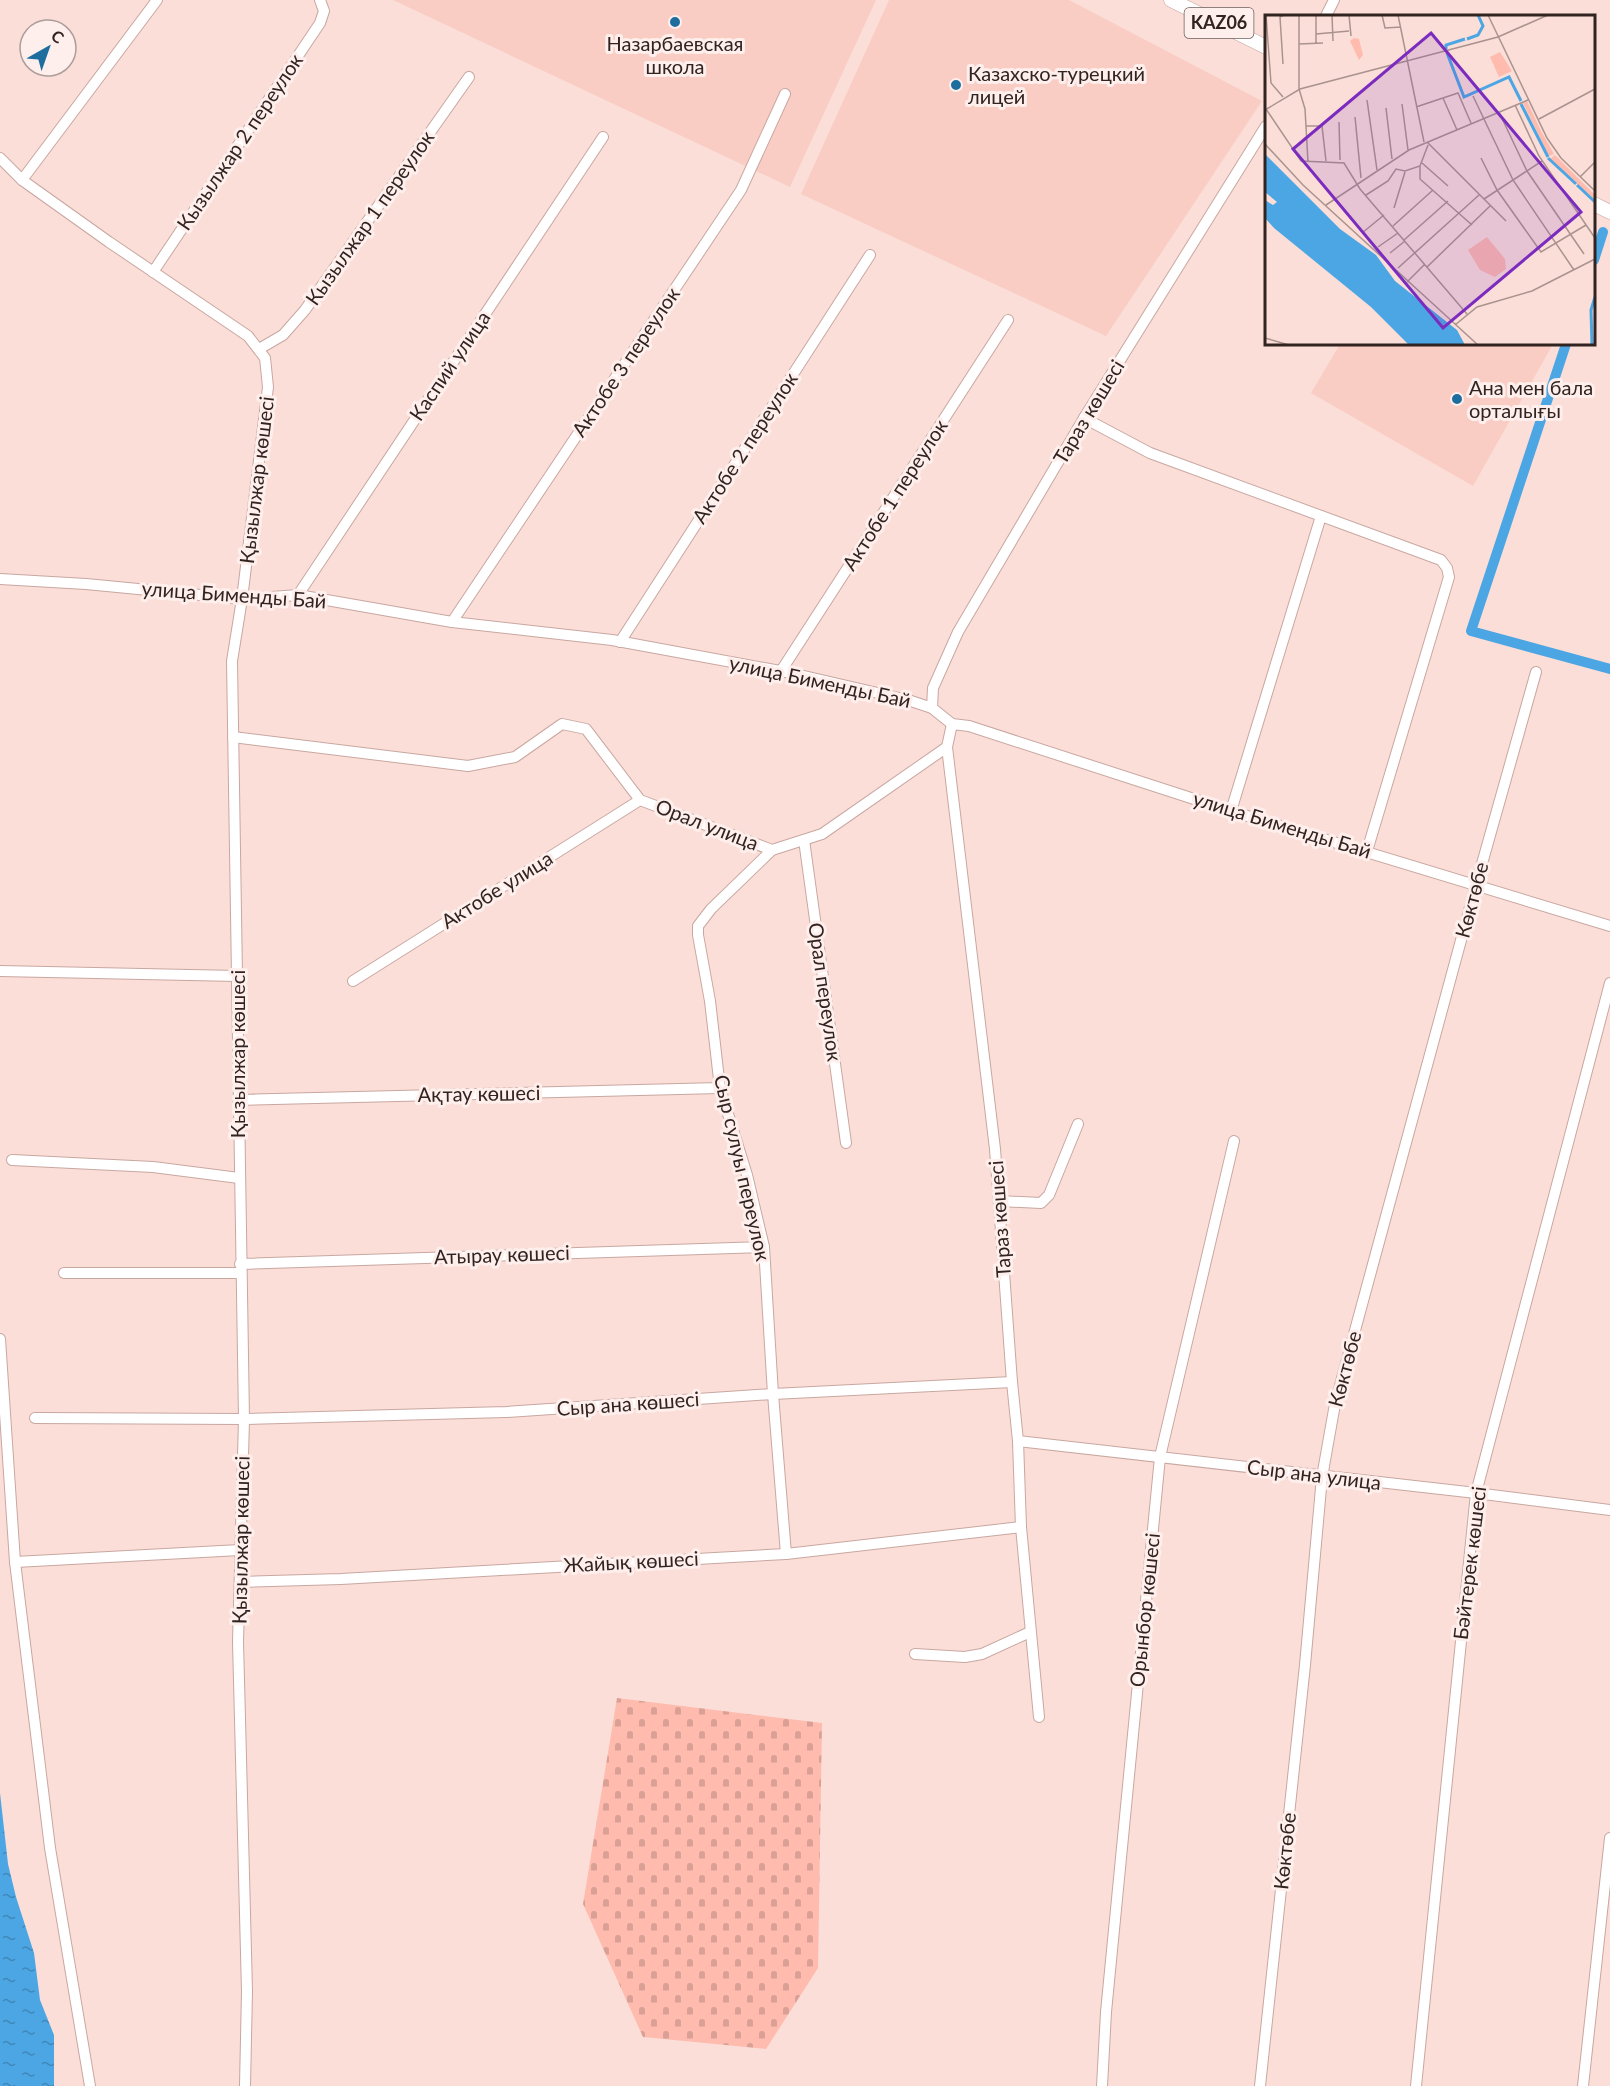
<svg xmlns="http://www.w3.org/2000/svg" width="1610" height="2086" font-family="Lato,sans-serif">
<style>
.built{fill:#f9cdc4}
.cemetery{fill:url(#cemetery-stones)}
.water{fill:url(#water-ripples)}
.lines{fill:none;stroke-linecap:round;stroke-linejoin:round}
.canal{stroke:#4ba6e3;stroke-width:10}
.minor-casing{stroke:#c9a7a1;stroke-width:12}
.major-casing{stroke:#c9a7a1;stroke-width:15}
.minor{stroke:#fff;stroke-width:10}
.major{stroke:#fff;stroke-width:14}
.poi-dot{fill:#1d6e9f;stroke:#feefec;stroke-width:2}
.labels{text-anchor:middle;stroke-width:6;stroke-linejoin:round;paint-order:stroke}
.shield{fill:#feefec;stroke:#6e605d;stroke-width:1.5}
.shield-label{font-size:18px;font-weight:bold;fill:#302320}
.poi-label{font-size:20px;fill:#302320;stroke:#feefec;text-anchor:start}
.street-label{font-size:20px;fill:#302320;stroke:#feefec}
.inset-river{fill:none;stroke:#4ba6e3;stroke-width:3}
.inset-road{fill:none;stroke:#aa938e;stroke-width:1.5}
.view{fill:#7b2cbf;fill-opacity:0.15;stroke:#7b2cbf;stroke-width:3}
.inset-edge{fill:none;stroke:#302320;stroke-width:3}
</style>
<defs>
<pattern id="cemetery-stones" width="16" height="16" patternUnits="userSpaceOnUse" patternTransform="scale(1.5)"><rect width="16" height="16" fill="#febbae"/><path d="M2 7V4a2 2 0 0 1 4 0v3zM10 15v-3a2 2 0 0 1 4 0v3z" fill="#daa095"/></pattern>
<pattern id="water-ripples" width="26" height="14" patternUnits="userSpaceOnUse" patternTransform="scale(1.5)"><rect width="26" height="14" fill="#4ba6e3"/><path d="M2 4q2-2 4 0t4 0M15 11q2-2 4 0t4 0" fill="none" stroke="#3f87b8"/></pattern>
</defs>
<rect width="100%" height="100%" fill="#fbded8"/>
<!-- built -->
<g class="built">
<path d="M393,0H876L790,187Z"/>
<path d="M889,0H1069L1262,101L1106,336L801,194Z"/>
<path d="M1340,344H1553L1473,486L1311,393Z"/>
</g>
<!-- cemetery -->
<path class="cemetery" d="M617,1698L822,1723L818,1968L766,2049L643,2037L583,1904Z"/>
<!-- water -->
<path class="water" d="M0,1793L8,1864L16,1897L34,1953L40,2000L54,2035V2086H0Z"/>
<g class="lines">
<!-- canal -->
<g class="canal">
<path d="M1594,260L1603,232"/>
<path d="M1566,344L1471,631L1610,669"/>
</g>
<defs>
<g id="minor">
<path d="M1326,16L1334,0"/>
<path d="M0,158L22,180L109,242L248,336L265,358L268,387L242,599L232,661L244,1419L238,1642L247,1991L245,2086"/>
<path d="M22,180L157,0"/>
<path d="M153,272L320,23L324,11L320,0"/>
<path d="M259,349L283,335L305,310L469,77"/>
<path d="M1084,418L1150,453L1441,560L1447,568L1449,577L1367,851"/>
<path d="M0,579L86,584L242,599L298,595L452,622L612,640L791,673L908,700L932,708L952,724L969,726L1231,811L1610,926"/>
<path d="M298,595L603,137"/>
<path d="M452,622L741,190L785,94"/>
<path d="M620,642L870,255"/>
<path d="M781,671L1008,320"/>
<path d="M932,708L933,688L958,632L1084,418L1266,126"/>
<path d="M952,724L947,747L995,1149L1012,1382L1018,1441L1021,1527L1039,1717"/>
<path d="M233,737L468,766L515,757L562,724L586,729L640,800L772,850L822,834L947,747"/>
<path d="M1231,811L1321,516"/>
<path d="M804,840L846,1143"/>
<path d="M772,850L711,909L698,926V935L710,1001L720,1088L747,1175L764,1247L773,1394L786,1554"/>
<path d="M0,971L237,976"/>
<path d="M353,981L640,800"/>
<path d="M238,1100L720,1088"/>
<path d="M12,1160L153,1167L239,1178"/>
<path d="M999,1201L1041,1203L1049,1195L1078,1124"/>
<path d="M240,1264L764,1247"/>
<path d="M64,1273H240"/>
<path d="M0,1339L15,1562L50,1848L90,2086"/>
<path d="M35,1418L244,1419L506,1412L773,1394L1012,1382"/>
<path d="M1018,1441L1476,1493L1610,1510"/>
<path d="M15,1562L240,1550"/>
<path d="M241,1582L341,1579L786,1554L1021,1527"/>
<path d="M915,1654L965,1657L982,1654L1030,1632"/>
<path d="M1102,2086L1106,2012L1160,1457L1234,1141"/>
<path d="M1260,2086L1305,1665L1322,1477L1335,1404L1476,885L1536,672"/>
<path d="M1416,2086L1476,1493L1610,983"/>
<path d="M1583,2086L1610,1838"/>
</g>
<g id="major">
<path d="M1171,0L1266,47"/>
<path d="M1594,204L1610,212"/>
</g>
</defs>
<!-- minor casing -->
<use href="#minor" class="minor-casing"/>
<!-- major casing -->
<use href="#major" class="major-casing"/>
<!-- minor -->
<use href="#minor" class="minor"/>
<!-- major -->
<use href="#major" class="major"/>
</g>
<!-- markers -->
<g class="poi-dot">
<circle cx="675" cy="22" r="6"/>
<circle cx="956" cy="85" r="6"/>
<circle cx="1457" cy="399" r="6"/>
</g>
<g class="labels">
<!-- shield labels -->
<rect class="shield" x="1184.5" y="8" width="69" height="30" rx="4.5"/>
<g class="shield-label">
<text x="1219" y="29">KAZ06</text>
</g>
<!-- poi labels -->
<g class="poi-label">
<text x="675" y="51" text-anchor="middle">Назарбаевская<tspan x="675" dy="23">школа</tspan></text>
<text x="968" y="81">Казахско-турецкий<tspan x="968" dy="23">лицей</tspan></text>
<text x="1469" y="395">Ана мен бала<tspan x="1469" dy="23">орталығы</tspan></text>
</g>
<!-- street labels -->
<g class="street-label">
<text transform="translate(240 142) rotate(-56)" y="7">Кызылжар 2 переулок</text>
<text transform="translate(370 218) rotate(-55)" y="7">Кызылжар 1 переулок</text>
<text transform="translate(626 362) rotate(-56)" y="7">Актобе 3 переулок</text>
<text transform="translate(450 366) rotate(-56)" y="7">Каспий улица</text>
<text transform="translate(1089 412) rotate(-59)" y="7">Тараз көшесі</text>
<text transform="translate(745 448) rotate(-57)" y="7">Актобе 2 переулок</text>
<text transform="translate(257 480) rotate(-83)" y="7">Қызылжар көшесі</text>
<text transform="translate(895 495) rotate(-57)" y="7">Актобе 1 переулок</text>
<text transform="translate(234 595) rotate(4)" y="7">улица Бименды Бай</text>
<text transform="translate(820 682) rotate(12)" y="7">улица Бименды Бай</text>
<text transform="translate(707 825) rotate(21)" y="7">Орал улица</text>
<text transform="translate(1282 825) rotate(17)" y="7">улица Бименды Бай</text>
<text transform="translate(497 890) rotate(-32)" y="7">Актобе улица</text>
<text transform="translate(1472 900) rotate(-75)" y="7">Көктөбе</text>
<text transform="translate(825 992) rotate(82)" y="7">Орал переулок</text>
<text transform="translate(238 1054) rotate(-90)" y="7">Қызылжар көшесі</text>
<text transform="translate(479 1094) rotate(-1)" y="7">Ақтау көшесі</text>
<text transform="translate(742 1168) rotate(77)" y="7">Сыр сулуы переулок</text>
<text transform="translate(1000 1219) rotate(-94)" y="7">Тараз көшесі</text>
<text transform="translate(502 1255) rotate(-2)" y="7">Атырау көшесі</text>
<text transform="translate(1345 1369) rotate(-75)" y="7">Көктөбе</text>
<text transform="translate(628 1404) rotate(-4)" y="7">Сыр ана көшесі</text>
<text transform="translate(1314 1475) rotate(7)" y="7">Сыр ана улица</text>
<text transform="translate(241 1540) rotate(-89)" y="7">Қызылжар көшесі</text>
<text transform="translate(631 1562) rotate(-3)" y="7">Жайық көшесі</text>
<text transform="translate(1470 1563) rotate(-83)" y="7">Бәйтерек көшесі</text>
<text transform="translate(1145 1610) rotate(-84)" y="7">Орынбор көшесі</text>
<text transform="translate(1285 1851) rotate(-84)" y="7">Көктөбе</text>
</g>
</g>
<!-- overview -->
<g transform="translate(1265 15)">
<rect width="330" height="330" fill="#fbded8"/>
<path d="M89,23L94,24L98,40L94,45L85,26ZM262,86L276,116L289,139L284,141L258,88ZM290,140L330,180V185L285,144Z" fill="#febbae"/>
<path d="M222,222L240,244L241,254L230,262L215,255L203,235Z" fill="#febbae"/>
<path d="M235,37L247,56L234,62L225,42Z" fill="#febbae"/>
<path d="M0,139L75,214L111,240L130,266L192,315L200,330H144L106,292L9,213L0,203V185L8,190L12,187L0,177Z" fill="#4ba6e3"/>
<path class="inset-river" d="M202,24L213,20L218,11L213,0M181,34V30L200,24M182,38L199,82L244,62L256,86M256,89L283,142M283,143L311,169M312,170L330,187M327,330L326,295L330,282"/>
<path class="inset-road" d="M1,0L6,68L18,82M34,0V74L40,94L43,147M51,0V28M67,0L68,26M84,0L86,21M117,0L120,13L136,12M133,0L159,127M223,0L282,123L296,143L330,176M51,19L84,16M34,29L58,28M18,49L15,2L19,0M208,81L248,165L309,255M178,83L192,115M102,85L112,155M137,89L143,135M250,90L274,141L330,223M151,92L193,78L206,108M121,93L127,144M1,94L36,146L79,148L95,174L202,299M0,95L35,74L233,22L283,0M234,97L262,156L319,239M90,102L96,163M274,104L330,74M74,107L75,145M41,111H57L61,146M162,127L241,206M0,129L38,170L213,330M216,143L232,175L276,237L321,210M157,148L183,171M155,151V164L207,210M315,162L330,147M101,180L123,166L131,154L140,156L155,151L163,130M219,184L277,146M61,190L144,135L263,85M129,193L140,157M128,211L168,175M97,218L119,200M139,225L183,186M113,232L133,218M125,238L140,226M162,252L225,191M133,253L214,180M142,267L160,249M190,310L212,292L267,276L330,244M0,323L24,330"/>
<path class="view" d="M166,18L316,197L178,313L28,134Z"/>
<rect width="330" height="330" class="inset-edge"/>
</g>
<!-- north arrow -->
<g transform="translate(48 48) rotate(40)"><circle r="28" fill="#feefec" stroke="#ac9d9a" stroke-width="1.5"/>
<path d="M0-4.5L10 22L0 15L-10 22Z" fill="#1d6e9f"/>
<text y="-9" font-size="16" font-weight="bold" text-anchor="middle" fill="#302320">С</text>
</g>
</svg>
